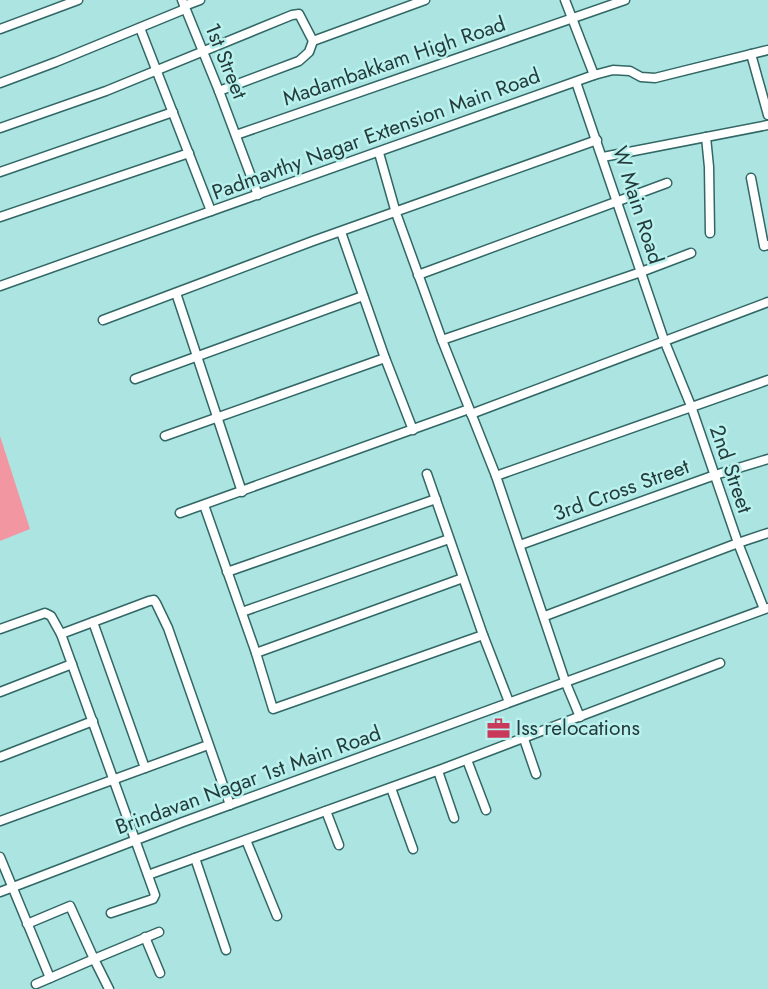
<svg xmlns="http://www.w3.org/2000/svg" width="768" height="989" font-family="Jost,sans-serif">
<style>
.green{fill:#f296a2}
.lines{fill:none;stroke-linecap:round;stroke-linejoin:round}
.minor-casing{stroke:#316765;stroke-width:11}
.minor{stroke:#fff;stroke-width:8}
.labels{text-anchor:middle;stroke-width:5;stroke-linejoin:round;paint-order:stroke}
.street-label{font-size:21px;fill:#253b3a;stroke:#b9f1ee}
.poi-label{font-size:21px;fill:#253b3a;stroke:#b9f1ee;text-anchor:start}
</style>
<rect width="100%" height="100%" fill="#ace4e1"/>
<!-- green -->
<path class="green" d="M0,436L30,529L0,541Z"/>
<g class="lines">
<defs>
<g id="minor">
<path d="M182,0L219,91L258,195"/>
<path d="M565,0L594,75"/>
<path d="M184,6L200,0"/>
<path d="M140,28L211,211"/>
<path d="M0,29L78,0"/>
<path d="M751,54L768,115"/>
<path d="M576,82L664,340L691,406L738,543L764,609"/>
<path d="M0,83L56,62L185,9"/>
<path d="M219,91L299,61L309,52L313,41"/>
<path d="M0,128L106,91L292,15L299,14L313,41L425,0"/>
<path d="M236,135L625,0"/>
<path d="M706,137L709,167L710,233"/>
<path d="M379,153L396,213L442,340L496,476L565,681L580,717"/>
<path d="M603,157L768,125"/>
<path d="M0,172L173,112"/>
<path d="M751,178L764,246L768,245"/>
<path d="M0,217L189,153"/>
<path d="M341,232L385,358L413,430"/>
<path d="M418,275L667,183"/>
<path d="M0,286L594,75L613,70L630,71L641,77L655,78L768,50"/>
<path d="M176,293L242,492"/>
<path d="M103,320L313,241L597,140"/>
<path d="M442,340L641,272L691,253"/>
<path d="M135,379L363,296"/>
<path d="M471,414L768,302"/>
<path d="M165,436L385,358"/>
<path d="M427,474L483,635L509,702"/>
<path d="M496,476L768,380"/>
<path d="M204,505L256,653L273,709L483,635"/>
<path d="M180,513L469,409"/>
<path d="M520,545L715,475L768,459"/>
<path d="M227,572L436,499"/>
<path d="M242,612L449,539"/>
<path d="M545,616L738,543L768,533"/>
<path d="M93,622L145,768"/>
<path d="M0,629L45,613L51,616L61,634L155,895L153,899L111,913"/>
<path d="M61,634L149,601L154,600L156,603L168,628L230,805"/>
<path d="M256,653L463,578"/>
<path d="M0,692L72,664"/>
<path d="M524,739L536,774"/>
<path d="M0,757L93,721"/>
<path d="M467,760L486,810"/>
<path d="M438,771L454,818"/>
<path d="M391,788L413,849"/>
<path d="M326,811L339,845"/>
<path d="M0,821L208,745"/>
<path d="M246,840L277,916"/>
<path d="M0,857L50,978L94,959L70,906L27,924"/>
<path d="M195,858L226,950"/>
<path d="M148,875L442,769L720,663"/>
<path d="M0,892L183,822L768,608"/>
<path d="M145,937L160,973"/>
<path d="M36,984L50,978"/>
<path d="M109,989L94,959L159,932"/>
</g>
</defs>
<!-- minor casing -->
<use href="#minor" class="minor-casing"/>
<!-- minor -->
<use href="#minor" class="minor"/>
</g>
<!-- icons -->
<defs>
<symbol id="office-bare" viewBox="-9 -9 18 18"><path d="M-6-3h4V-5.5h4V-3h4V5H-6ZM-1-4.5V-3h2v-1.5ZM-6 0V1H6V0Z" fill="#c9395a" stroke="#b9f1ee" stroke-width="2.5" paint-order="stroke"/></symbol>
</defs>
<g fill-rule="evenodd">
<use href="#office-bare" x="482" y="712" width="33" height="33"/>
</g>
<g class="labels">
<!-- street labels -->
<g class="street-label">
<text transform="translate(226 61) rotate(68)" y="7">1st Street</text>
<text transform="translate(394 61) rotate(-19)" y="7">Madambakkam High Road</text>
<text transform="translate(376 134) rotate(-20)" y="7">Padmavthy Nagar Extension Main Road</text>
<text transform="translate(638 205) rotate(72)" y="7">W Main Road</text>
<text transform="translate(731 469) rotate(71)" y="7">2nd Street</text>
<text transform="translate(621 490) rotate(-20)" y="7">3rd Cross Street</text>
<text transform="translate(248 780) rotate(-20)" y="7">Brindavan Nagar 1st Main Road</text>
</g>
<!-- poi labels -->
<g class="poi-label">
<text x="516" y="735">Iss relocations</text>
</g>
</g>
</svg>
